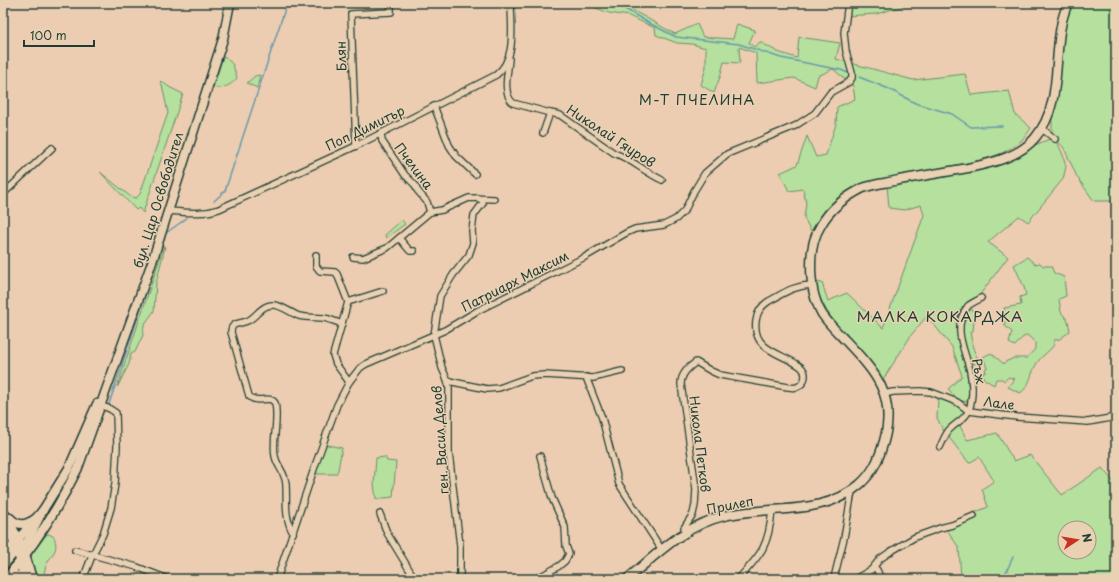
<svg xmlns="http://www.w3.org/2000/svg" width="1119" height="582" font-family="'Playpen Sans',sans-serif">
<style>
.green{fill:#b5e09e;stroke:#6a8e69;fill-rule:evenodd}
.lines{fill:none;stroke-linecap:round;stroke-linejoin:round}
.stream{stroke:#6998ab;stroke-width:1.5}
.street-casing{stroke:#1f3d34;stroke-width:8}
.secondary-casing{stroke:#1f3d34;stroke-width:11}
.primary-casing{stroke:#1f3d34;stroke-width:11}
.street{stroke:#ebd1b3;stroke-width:5.5}
.secondary{stroke:#ebd1b3;stroke-width:8}
.primary{stroke:#ebd1b3;stroke-width:8}
.labels{text-anchor:middle;stroke-width:3;stroke-linejoin:round;paint-order:stroke}
.street-label{font-size:13px;fill:#1f3d34;stroke:#ebd1b3}
.neighbourhood-label{font-size:14px;letter-spacing:1px;fill:#1f3d34;stroke:#ebd1b3}
.quarter-label{font-size:15px;letter-spacing:1px;fill:#1f3d34;stroke:#ebd1b3}
</style>
<rect width="100%" height="100%" fill="#edcdb1"/>
<filter id="ink" filterUnits="userSpaceOnUse"><feTurbulence type="fractalNoise" baseFrequency=".025" numOctaves="2"/><feDisplacementMap in="SourceGraphic" scale="8" xChannelSelector="R" yChannelSelector="G"/><feConvolveMatrix kernelMatrix="1 2 1 2 8 2 1 2 1" color-interpolation-filters="sRGB"/></filter>
<g filter="url(#ink)">
<!-- green -->
<g class="green">
<path d="M583,3H628L627,7L675,34L697,24L703,37L733,39L737,24L755,30L749,43L754,47L760,42L778,52L797,58L799,37L840,43L836,59L913,80L965,74L971,95L1009,91L1015,114L1031,128C1028,132 1025,137 1022,140C1005,156 979,161 957,165C924,172 874,176 845,193C830,202 820,216 811,231L804,218L806,203L803,189L789,191L780,173L797,165L807,136L816,157L826,155L836,124L837,107L855,99L853,86L833,69L818,76L815,87L794,78L757,83L756,53L739,47L740,63L724,62L720,77L714,93L701,85L706,67V48L692,44L677,43L656,35L655,28L629,16L609,13Z"/>
<path d="M848,3H905L904,6L876,14L846,16Z"/>
<path d="M1072,3H1116V201H1094L1077,177L1064,148L1052,135V113L1066,15Z"/>
<path d="M223,57H226L233,65L237,78C233,84 221,91 213,87Z"/>
<path d="M260,75L257,88L247,83L255,76Z"/>
<path d="M161,81L169,87L183,94L143,213L139,208L136,210L100,172L131,197L136,198L140,194L168,113L162,85L160,82Z"/>
<path d="M1050,139L1058,144L1063,155L1066,167L1063,179L1028,222L1019,216L988,242L1008,257L976,300L960,317L958,341L967,374L969,391L967,402L959,400L948,389L962,376L952,347L927,316L912,334L882,381C878,374 874,366 869,360C847,334 823,317 815,282L822,283L828,301L847,293L883,328L924,215L921,205L904,210L889,208L887,185L977,168Z"/>
<path d="M402,220L405,224L386,238L385,235Z"/>
<path d="M164,246L165,247L156,283L154,311L144,325L143,335L135,352L131,354L129,364L118,386L117,387Z"/>
<path d="M1027,257L1035,264L1040,263L1043,266H1051L1054,273L1064,277L1066,296L1059,299L1061,312L1068,321L1070,331L1060,339L1054,340V345C1049,352 1041,356 1037,363C1031,372 1030,388 1020,393L1008,387L1014,379L1009,377L1004,381L1002,379H996L994,385L984,379L982,373L986,372L985,369L987,368L983,357L991,353L1004,364L1005,362L1014,358H1027L1035,349V342L1027,335L1022,338L1015,346L1009,343L1012,332L1005,326L1004,308L1021,305L1020,297L1026,295L1024,287L1014,265Z"/>
<path d="M968,307L975,312L973,331L970,332L973,348L979,362L969,366L961,326Z"/>
<path d="M938,398L954,403L966,412L957,420L967,440L997,433L1014,461L1030,455L1062,495L1102,468L1116,485V579H961L959,548L944,525L988,507L982,489L994,481L979,457L969,463L943,430L937,418ZM1065,528H1089V552H1065Z"/>
<path d="M323,444L342,448L338,470L336,474H312Z"/>
<path d="M385,457L387,461L396,462L393,497L376,499L374,484L376,458Z"/>
<path d="M49,534L54,537C59,550 53,553 47,563C45,568 44,574 43,579H36L31,558L32,554L46,535Z"/>
</g>
<g class="lines">
<!-- stream -->
<g class="stream">
<path d="M615,3L647,22L676,37L739,44L781,58L841,70L848,73"/>
<path d="M859,77L889,89L915,103L952,114L971,127L1002,126"/>
<path d="M214,201L225,191L287,3"/>
<path d="M109,404L166,233L187,218"/>
<path d="M1003,579L1013,557"/>
</g>
<defs>
<g id="street">
<path d="M509,59C508,73 502,93 513,103L550,113L560,115L614,153C631,159 645,172 662,180"/>
<path d="M434,106L449,145L456,156L475,174"/>
<path d="M1040,131H1045L1055,139"/>
<path d="M543,133L550,113"/>
<path d="M381,134L382,141L405,175L415,185L417,190L427,202L430,212"/>
<path d="M356,146L351,14L391,12V3"/>
<path d="M3,194L52,148"/>
<path d="M168,211C186,212 202,215 219,209L356,146L496,75C517,59 511,27 511,3"/>
<path d="M399,238L410,251H414"/>
<path d="M316,255V266L320,271L335,272L337,274L348,302"/>
<path d="M353,257L363,258L387,248L430,212L442,210L469,198L494,199"/>
<path d="M586,377L602,418L619,484L662,550"/>
<path d="M447,379L453,382L487,389L499,388L532,376L545,375L593,378L622,371"/>
<path d="M349,382L336,364L333,355L348,302L383,291"/>
<path d="M884,394L893,392L920,391L931,392L957,402L969,411L1017,417L1088,422L1116,417"/>
<path d="M940,447C943,441 945,435 949,430C959,420 969,418 971,402C973,392 972,381 970,371C965,350 951,327 968,306C971,303 977,301 981,298"/>
<path d="M380,514L387,533L415,579"/>
<path d="M685,532L684,528L693,514L695,505L696,489L681,384C681,374 688,368 696,362L711,371L720,375L788,387C791,387 794,388 797,387C805,384 808,373 801,367C784,353 752,352 756,321C757,312 761,306 769,301C784,293 793,286 811,285"/>
<path d="M293,533C284,517 287,502 286,485C286,473 277,467 275,456C272,439 279,420 275,403C269,394 258,405 249,396L231,332C231,322 240,324 247,321C255,318 259,309 267,306C279,302 288,312 299,316C307,318 315,317 324,318C330,319 336,322 342,324"/>
<path d="M75,550L137,567L168,579"/>
<path d="M874,567L877,570L881,579"/>
<path d="M83,579L92,556L103,534L111,508L115,484L117,446L116,413L110,409L102,406"/>
<path d="M277,579L316,463L337,405L349,382L360,368L366,364L445,330L477,311L585,257L626,233L635,229L664,225L676,219L685,210L694,191L705,173L727,154L795,126L815,113L831,92L849,82L852,78V73L846,51L844,33L848,3"/>
<path d="M460,579V546L449,453V387L447,379L442,368L434,335L440,296L453,275L469,255L473,243L472,231L474,215L483,203L482,200L477,198"/>
<path d="M536,579L559,566L565,561L569,554L566,546L565,527L552,498L540,456"/>
<path d="M738,579C762,554 769,545 772,510"/>
<path d="M836,579L835,574L844,538L852,491"/>
<path d="M855,579L871,570L880,559L890,552L915,537L940,528L952,525L974,516"/>
</g>
<g id="secondary">
<path d="M3,557L43,510L69,468L97,404"/>
<path d="M5,579C35,546 58,508 78,468L152,262L223,39L230,3"/>
<path d="M627,579C657,554 685,525 724,516C769,505 822,517 859,485C873,473 879,459 884,441C897,394 874,371 844,339C836,331 828,323 822,314C813,298 811,283 811,265C811,252 814,236 821,225C830,209 847,196 863,188C874,184 887,183 899,180C922,176 945,172 968,168C992,163 1019,157 1035,138C1067,100 1049,45 1068,3"/>
</g>
<g id="primary">
<path d="M3,511L23,547L32,579"/>
<path d="M10,518C18,527 26,525 35,519"/>
<path d="M3,522C15,540 21,558 24,579"/>
<path d="M23,550L43,510"/>
<path d="M3,566L17,549L18,545"/>
<path d="M7,579C13,576 18,573 23,579"/>
</g>
</defs>
<!-- street casing -->
<use href="#street" class="street-casing"/>
<!-- secondary casing -->
<use href="#secondary" class="secondary-casing"/>
<!-- primary casing -->
<use href="#primary" class="primary-casing"/>
<!-- street -->
<use href="#street" class="street"/>
<!-- secondary -->
<use href="#secondary" class="secondary"/>
<!-- primary -->
<use href="#primary" class="primary"/>
</g>
</g>
<g class="labels">
<!-- street labels -->
<g class="street-label">
<text transform="translate(341 56) rotate(-92)" y="5">Блян</text>
<text transform="translate(365 128) rotate(-26)" y="5">Поп Димитър</text>
<text transform="translate(611 136) rotate(33)" y="5">Николай Гяуров</text>
<text transform="translate(414 166) rotate(53)" y="5">Пчелина</text>
<text transform="translate(158 200) rotate(-73)" y="5">бул. Цар Освободител</text>
<text transform="translate(515 281) rotate(-27)" y="5">Патриарх Максим</text>
<text transform="translate(979 371) rotate(79)" y="5">Ръж</text>
<text transform="translate(999 403) rotate(7)" y="5">Лале</text>
<text transform="translate(440 440) rotate(-94)" y="5">ген. Васил Делов</text>
<text transform="translate(700 444) rotate(83)" y="5">Никола Петков</text>
<text transform="translate(730 505) rotate(-11)" y="5">Прилеп</text>
</g>
<!-- neighbourhood labels -->
<g class="neighbourhood-label">
<text x="697" y="105">М-Т ПЧЕЛИНА</text>
</g>
<!-- quarter labels -->
<g class="quarter-label">
<text x="940" y="322">МАЛКА КОКАРДЖА</text>
</g>
</g>
<!-- margin -->
<rect width="1119" height="582" fill="none" stroke="#ebd1b3" stroke-width="16"/>
<rect x="8" y="8" width="1103" height="566" fill="none" stroke="#1f3d34" stroke-width="1.5" filter="url(#ink)"/>
<!-- north arrow -->
<g transform="translate(1077 540) rotate(78)"><circle r="19" fill="#ebd1b3" stroke="#999680"/>
<path d="M0-3L7 15L0 10L-7 15Z" fill="#c8321e"/>
<text y="-6" font-size="11" font-weight="bold" text-anchor="middle" fill="#1f3d34">N</text>
</g>
<!-- scale -->
<path d="M24 40v6h70v-6" fill="none" stroke="#1f3d34" stroke-width="2"/>
<text x="30" y="40" font-size="12" fill="#1f3d34" stroke="#ebd1b3" stroke-width="3" paint-order="stroke">100 m</text>
</svg>
